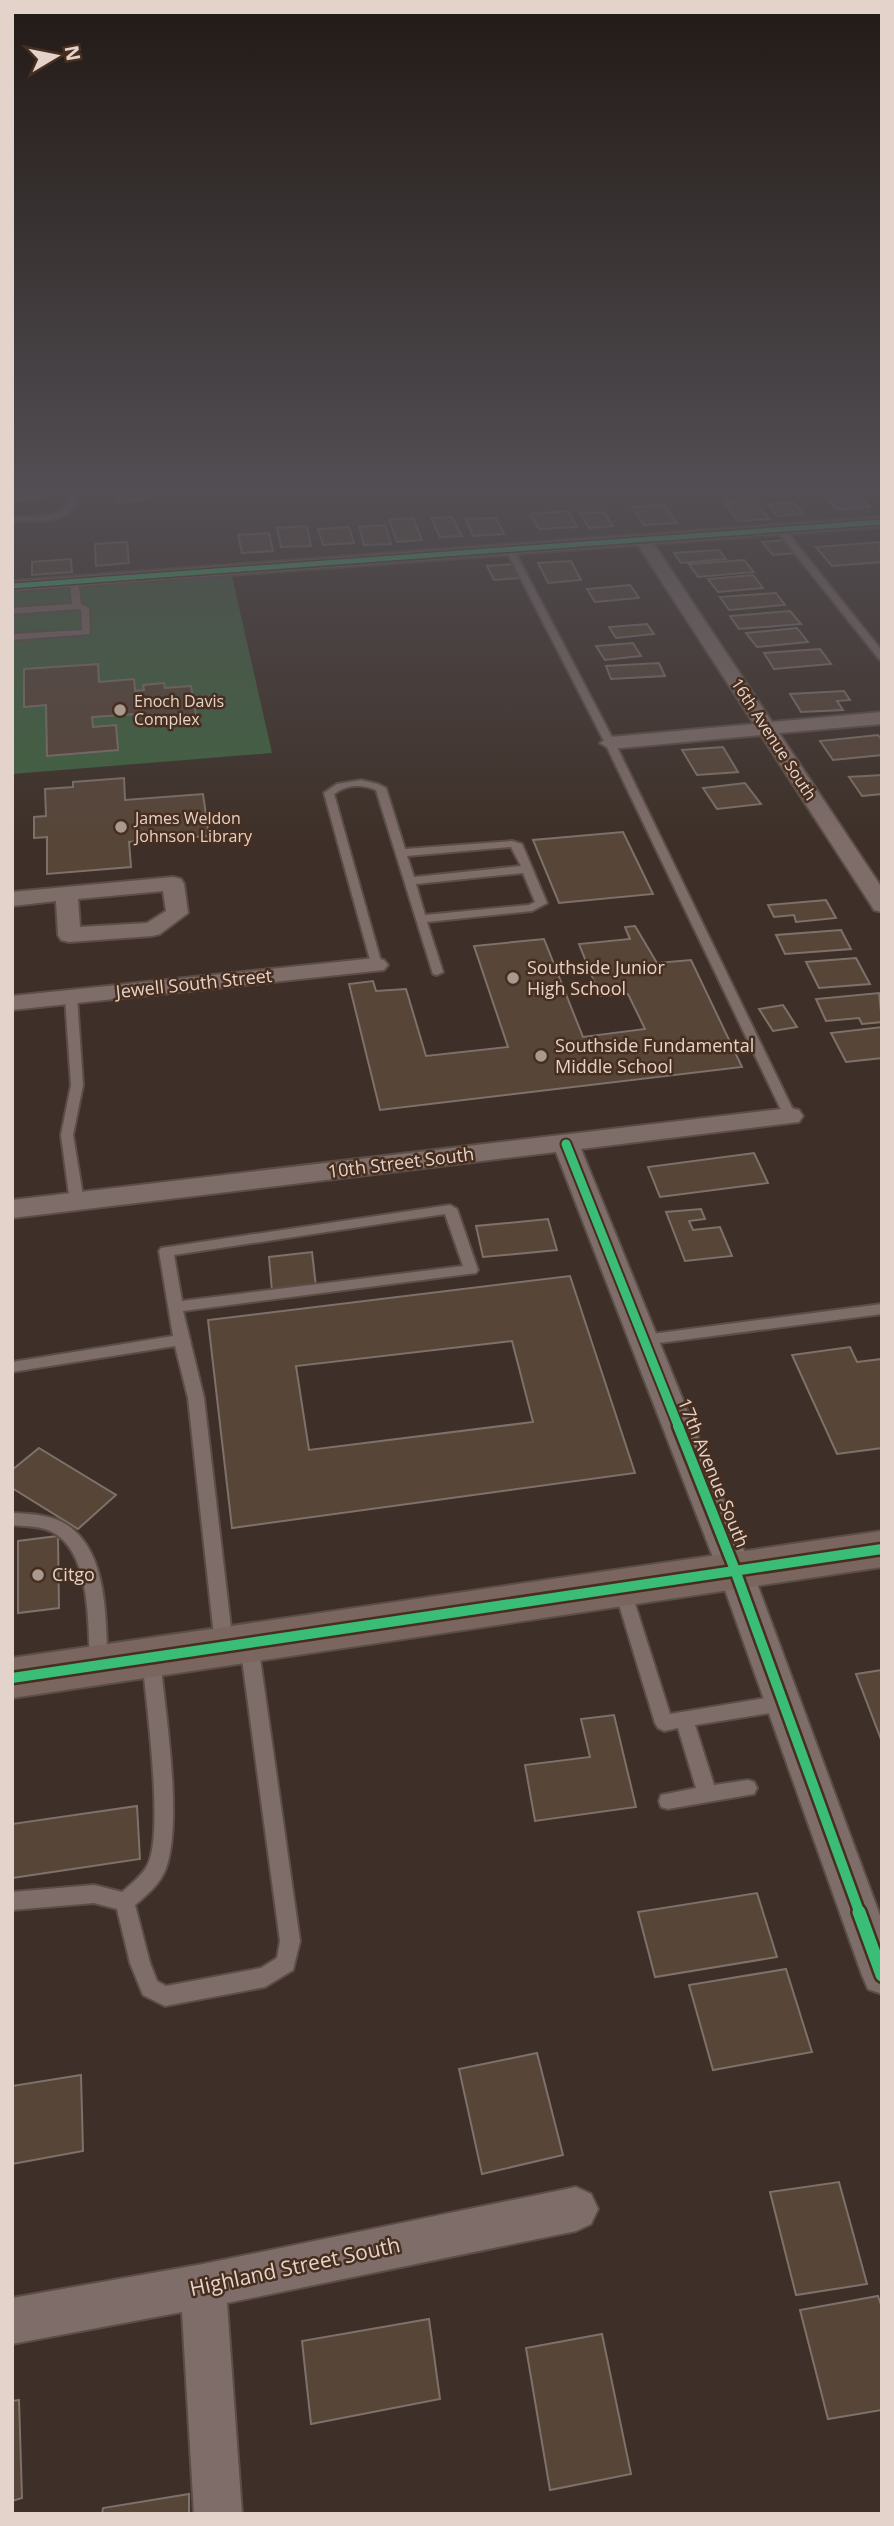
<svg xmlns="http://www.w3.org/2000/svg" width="894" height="2526" font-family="'Open Sans',sans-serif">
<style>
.green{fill:#406340}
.building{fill:#574538;stroke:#7d7169;stroke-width:2;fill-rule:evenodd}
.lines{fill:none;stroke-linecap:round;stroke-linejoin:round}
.service-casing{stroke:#5a4e47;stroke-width:4}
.minor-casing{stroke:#5a4e47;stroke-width:4}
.secondary-casing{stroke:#5a4e47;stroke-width:4}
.service{fill:#7f6d69;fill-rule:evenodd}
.minor{fill:#7f6d69;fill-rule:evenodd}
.secondary{fill:#7a665f;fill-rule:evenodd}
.cycleway-far3-casing{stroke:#472e1f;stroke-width:8}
.cycleway-far2-casing{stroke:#472e1f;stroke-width:13}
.cycleway-far1-casing{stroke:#472e1f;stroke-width:15}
.cycleway-casing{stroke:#472e1f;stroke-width:18}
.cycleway-far3{stroke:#3abd76;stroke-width:5}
.cycleway-far2{stroke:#3abd76;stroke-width:9}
.cycleway-far1{stroke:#3abd76;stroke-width:10}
.cycleway{stroke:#3abd76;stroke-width:13}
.poi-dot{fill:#a99a91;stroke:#472e1f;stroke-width:2.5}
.labels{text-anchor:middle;stroke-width:5;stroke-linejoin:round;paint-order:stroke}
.far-poi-label{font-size:16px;fill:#e3d3ca;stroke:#472e1f;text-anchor:start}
.far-street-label{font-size:16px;fill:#e3d3ca;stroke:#472e1f}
.poi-label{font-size:18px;fill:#e3d3ca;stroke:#472e1f;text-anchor:start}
.street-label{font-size:18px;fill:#e3d3ca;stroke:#472e1f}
.near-street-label{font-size:21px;fill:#e3d3ca;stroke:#472e1f}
</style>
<rect width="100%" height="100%" fill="#3e3028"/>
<!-- green -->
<path class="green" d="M232,576L272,753L12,774V591Z"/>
<!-- building -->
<g class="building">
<path d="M12,490H46V498L12,500Z"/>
<path d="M116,490H143L146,499L119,502Z"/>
<path d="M195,490H229L230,493L196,495Z"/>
<path d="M855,491L870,507L837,509L822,493Z"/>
<path d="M755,500L769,519L738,521L724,502Z"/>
<path d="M794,503L803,514L777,516L768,504Z"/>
<path d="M664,505L677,523L644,525L632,507Z"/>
<path d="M568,511L577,527L539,529L530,514Z"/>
<path d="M604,512L613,526L589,528L580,513Z"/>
<path d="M452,517L462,536L440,537L431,518Z"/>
<path d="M413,518L422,540L397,542L389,520Z"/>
<path d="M496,518L504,534L473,536L466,519Z"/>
<path d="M385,525L391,544L364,545L359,527Z"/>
<path d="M307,526L311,546L281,547L277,528Z"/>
<path d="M349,527L354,543L323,545L318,529Z"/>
<path d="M269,533L273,551L242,553L238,535Z"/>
<path d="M786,540L797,553L773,555L762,542Z"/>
<path d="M127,542L129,563L96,566L95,544Z"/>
<path d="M880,542L882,562L832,566L816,547Z"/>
<path d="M719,550L726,559L681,563L674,553Z"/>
<path d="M71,559L72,572L32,575V562Z"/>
<path d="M744,560L754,572L698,577L689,564Z"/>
<path d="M571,561L581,580L548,583L538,563Z"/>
<path d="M513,564L519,578L494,580L487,566Z"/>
<path d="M753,575L763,588L718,592L708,579Z"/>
<path d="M630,585L639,598L595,602L587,589Z"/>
<path d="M776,593L785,605L729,610L720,597Z"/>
<path d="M790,611L801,624L739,629L730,616Z"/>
<path d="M647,624L654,634L616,638L609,627Z"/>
<path d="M797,628L808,642L757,647L746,633Z"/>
<path d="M633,643L641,656L605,660L596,646Z"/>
<path d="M820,649L831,664L774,669L764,653Z"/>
<path d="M659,663L665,676L611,679L606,666Z"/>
<path d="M98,664L99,682L134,679L135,691L144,690L143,685L164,683L165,688L191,686L197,721L137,726L136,714L92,717L93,727L116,725L118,750L47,756L46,705L24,707V669Z"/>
<path d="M844,691L850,700L837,701L843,710L801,712L790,694Z"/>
<path d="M878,735L882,740V755L833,760L820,741Z"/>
<path d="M723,747L738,772L697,775L682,750Z"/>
<path d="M882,775V794L862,796L849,777Z"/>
<path d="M124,778L125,800L203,794L209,836L129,842L131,867L47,874V837L34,838V817L46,816L45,789L73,787V782Z"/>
<path d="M745,783L761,804L717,809L703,788Z"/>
<path d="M623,832L653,894L559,903L533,840Z"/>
<path d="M826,900L836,918L796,922L794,915L774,917L768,905Z"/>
<path d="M635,926L657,963L691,960L742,1067L380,1110L349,984L373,981L376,991L406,989L426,1056L508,1047L474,946L544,939L583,1037L645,1029L628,994L600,996L579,944L630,939L625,927Z"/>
<path d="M841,930L851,949L785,954L776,935Z"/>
<path d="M856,958L870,984L819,988L806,962Z"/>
<path d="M879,993L882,1022L862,1024L859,1018L826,1021L816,999Z"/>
<path d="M783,1005L797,1027L773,1031L759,1009Z"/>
<path d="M882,1027V1058L846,1062L831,1033Z"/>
<path d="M754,1153L768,1183L660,1197L648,1167Z"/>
<path d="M701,1209L705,1219L689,1221L693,1230L720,1227L732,1256L685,1261L666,1212Z"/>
<path d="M548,1219L557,1250L483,1257L476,1226Z"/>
<path d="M312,1252L316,1287L272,1291L269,1257Z"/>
<path d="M570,1276L635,1473L232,1528L208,1320ZM512,1341L533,1422L309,1450L296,1366Z"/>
<path d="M850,1347L857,1362L882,1359V1448L837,1454L792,1355Z"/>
<path d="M39,1448L116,1495L78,1529L12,1488V1470Z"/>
<path d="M58,1536L59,1608L18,1613V1541Z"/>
<path d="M882,1670V1742L856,1674Z"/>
<path d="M614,1715L636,1807L535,1821L525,1765L590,1757L581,1719Z"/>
<path d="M137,1806L140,1859L12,1878V1824Z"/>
<path d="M757,1893L777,1957L655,1977L638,1912Z"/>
<path d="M786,1969L812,2052L713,2070L689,1985Z"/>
<path d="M537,2053L563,2155L482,2174L459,2069Z"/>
<path d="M81,2075L83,2151L12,2164V2086Z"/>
<path d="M839,2182L867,2284L796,2295L770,2192Z"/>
<path d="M878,2296L882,2308V2410L828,2419L800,2310Z"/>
<path d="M429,2319L440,2399L311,2424L302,2341Z"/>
<path d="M602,2334L631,2474L550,2490L526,2348Z"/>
<path d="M19,2400L22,2498L12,2501V2401Z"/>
<path d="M189,2494V2514H102L103,2508Z"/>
</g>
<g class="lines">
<defs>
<g id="service">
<path d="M72,490H80C73,527 42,520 12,521V517C39,516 66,523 72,490Z"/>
<path d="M777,527H783L882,651V660L879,659L777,531Z"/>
<path d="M506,546L513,548L615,743L796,1116L795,1119H785L784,1116L605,743L505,548Z"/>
<path d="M74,578L78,581L81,604L89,608L90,634L12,640V634L82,630L81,610L77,609L12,614V608L72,604L70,581Z"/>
<path d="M361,780L378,784L386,788L405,849L512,841L522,844L547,903L532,911L427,922L443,972L437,975L433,974L376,790C362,784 347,784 334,794L382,965L376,968L372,967L324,793L337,784ZM511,847L521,866L414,877L407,856ZM523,873L535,902L529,905L425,915L416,884Z"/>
<path d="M71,993L77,997L83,1085L73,1135L84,1202L77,1206L70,1202L61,1135L71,1085L65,997Z"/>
<path d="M450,1205L457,1209L478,1270L476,1273L183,1311L204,1398L233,1645L230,1650L224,1652L218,1650L215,1645L188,1398L175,1346L12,1372V1362L173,1336L159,1251L161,1248ZM445,1214L463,1266L182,1301L174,1255Z"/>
<path d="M882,1304V1314L644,1345L639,1344L637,1340L639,1336L644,1335Z"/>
<path d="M12,1513C28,1514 45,1514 60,1521C109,1545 105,1617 108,1663L105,1668L99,1670L93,1668L90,1663C88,1624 92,1544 45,1529C35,1526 23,1526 12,1525Z"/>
<path d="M622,1581L628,1583L630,1588L670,1714L783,1695L789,1698L792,1703L789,1708L783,1711L695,1725L714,1785L748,1780L754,1782L757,1788L754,1794L668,1809L661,1807L659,1801L661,1795L696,1788L678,1728L664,1731L658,1728L655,1723L614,1588L616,1583Z"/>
<path d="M249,1637L255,1639L258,1644L300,1941L293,1970L265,1987L165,2006L143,1995L130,1963L117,1909L94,1903L12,1910V1892L94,1885L122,1892C131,1884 143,1875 148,1864C164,1831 146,1700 142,1658L145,1653L151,1651L157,1653L160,1658C165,1711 183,1820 166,1868C161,1883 147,1895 135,1905L150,1963L157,1981L166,1986L261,1968L277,1958L280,1941L240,1644L243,1639Z"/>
</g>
<g id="minor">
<path d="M873,490H882V496Z"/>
<path d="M882,517V527L654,544L772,722L882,712V724L779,733L882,888V912L874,910L871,905L761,735L610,749L600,743L610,737L754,724L638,545L12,591V581Z"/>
<path d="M173,877L181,879L184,884L188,913L160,934L152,936L69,942L61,940L58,935L56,901L12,906V892ZM163,891L166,911L147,923L80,927L78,899Z"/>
<path d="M376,958L384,960L388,965L384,970L12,1010V996Z"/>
<path d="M790,1108L799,1110L803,1116L799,1122L581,1149L752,1570L882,1921V1994L868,1989L862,1975L718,1570L556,1152L12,1218V1200Z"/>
<path d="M576,2187L591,2194L598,2209L591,2224L576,2231L227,2303L242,2514H194L182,2312L12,2344V2298L203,2264Z"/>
</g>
<path id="secondary" d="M882,1531V1567L12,1698V1658Z"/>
</defs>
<!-- service casing -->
<use href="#service" class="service-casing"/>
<!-- minor casing -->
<use href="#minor" class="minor-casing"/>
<!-- secondary casing -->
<use href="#secondary" class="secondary-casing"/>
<!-- service -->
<use href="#service" class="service"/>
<!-- minor -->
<use href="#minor" class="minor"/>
<!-- secondary -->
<use href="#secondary" class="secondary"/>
<defs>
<path id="cycleway-far3" d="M12,586L882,522"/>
<path id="cycleway-far2" d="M566,1144L679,1428"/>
<g id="cycleway-far1">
<path d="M678,1426L735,1570L860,1914"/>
<path d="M12,1678L882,1549"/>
</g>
<path id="cycleway" d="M859,1912L882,1975"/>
</defs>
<!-- cycleway-far3 casing -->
<use href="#cycleway-far3" class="cycleway-far3-casing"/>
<!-- cycleway-far2 casing -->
<use href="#cycleway-far2" class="cycleway-far2-casing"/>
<!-- cycleway-far1 casing -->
<use href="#cycleway-far1" class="cycleway-far1-casing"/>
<!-- cycleway casing -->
<use href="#cycleway" class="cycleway-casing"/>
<!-- cycleway-far3 -->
<use href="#cycleway-far3" class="cycleway-far3"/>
<!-- cycleway-far2 -->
<use href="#cycleway-far2" class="cycleway-far2"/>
<!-- cycleway-far1 -->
<use href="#cycleway-far1" class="cycleway-far1"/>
<!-- cycleway -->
<use href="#cycleway" class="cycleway"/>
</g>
<!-- sky -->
<linearGradient id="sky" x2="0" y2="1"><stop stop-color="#221a16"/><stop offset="0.58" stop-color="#524e53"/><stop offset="1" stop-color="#524e53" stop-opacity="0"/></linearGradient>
<rect width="894" height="844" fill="url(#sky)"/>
<!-- markers -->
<g class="poi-dot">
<circle cx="120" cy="710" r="7"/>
<circle cx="121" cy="827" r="7"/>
<circle cx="513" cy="978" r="7"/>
<circle cx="541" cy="1056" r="7"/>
<circle cx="38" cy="1575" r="7"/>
</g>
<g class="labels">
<!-- far-poi labels -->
<g class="far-poi-label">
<text x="134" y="707">Enoch Davis<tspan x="134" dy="18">Complex</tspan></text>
<text x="135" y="824">James Weldon<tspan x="135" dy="18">Johnson Library</tspan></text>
</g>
<!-- far-street labels -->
<g class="far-street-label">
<text transform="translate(774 739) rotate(57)" y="6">16th Avenue South</text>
</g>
<!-- poi labels -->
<g class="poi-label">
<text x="527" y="974">Southside Junior<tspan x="527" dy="21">High School</tspan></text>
<text x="555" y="1052">Southside Fundamental<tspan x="555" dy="21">Middle School</tspan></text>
<text x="52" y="1581">Citgo</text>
</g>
<!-- street labels -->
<g class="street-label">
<text transform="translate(194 984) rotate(-6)" y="6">Jewell South Street</text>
<text transform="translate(401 1163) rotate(-7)" y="6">10th Street South</text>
<text transform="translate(713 1473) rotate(68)" y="6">17th Avenue South</text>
</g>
<!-- near-street labels -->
<g class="near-street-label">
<text transform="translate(295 2267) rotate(-12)" y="7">Highland Street South</text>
</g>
</g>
<!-- border -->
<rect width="894" height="2526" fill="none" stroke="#e3d3ca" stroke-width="28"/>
<!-- north arrow -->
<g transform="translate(56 56) rotate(80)" stroke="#472e1f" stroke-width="5" paint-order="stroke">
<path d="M0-5L12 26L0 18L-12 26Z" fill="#e3d3ca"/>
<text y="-10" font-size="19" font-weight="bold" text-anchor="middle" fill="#e3d3ca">N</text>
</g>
</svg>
